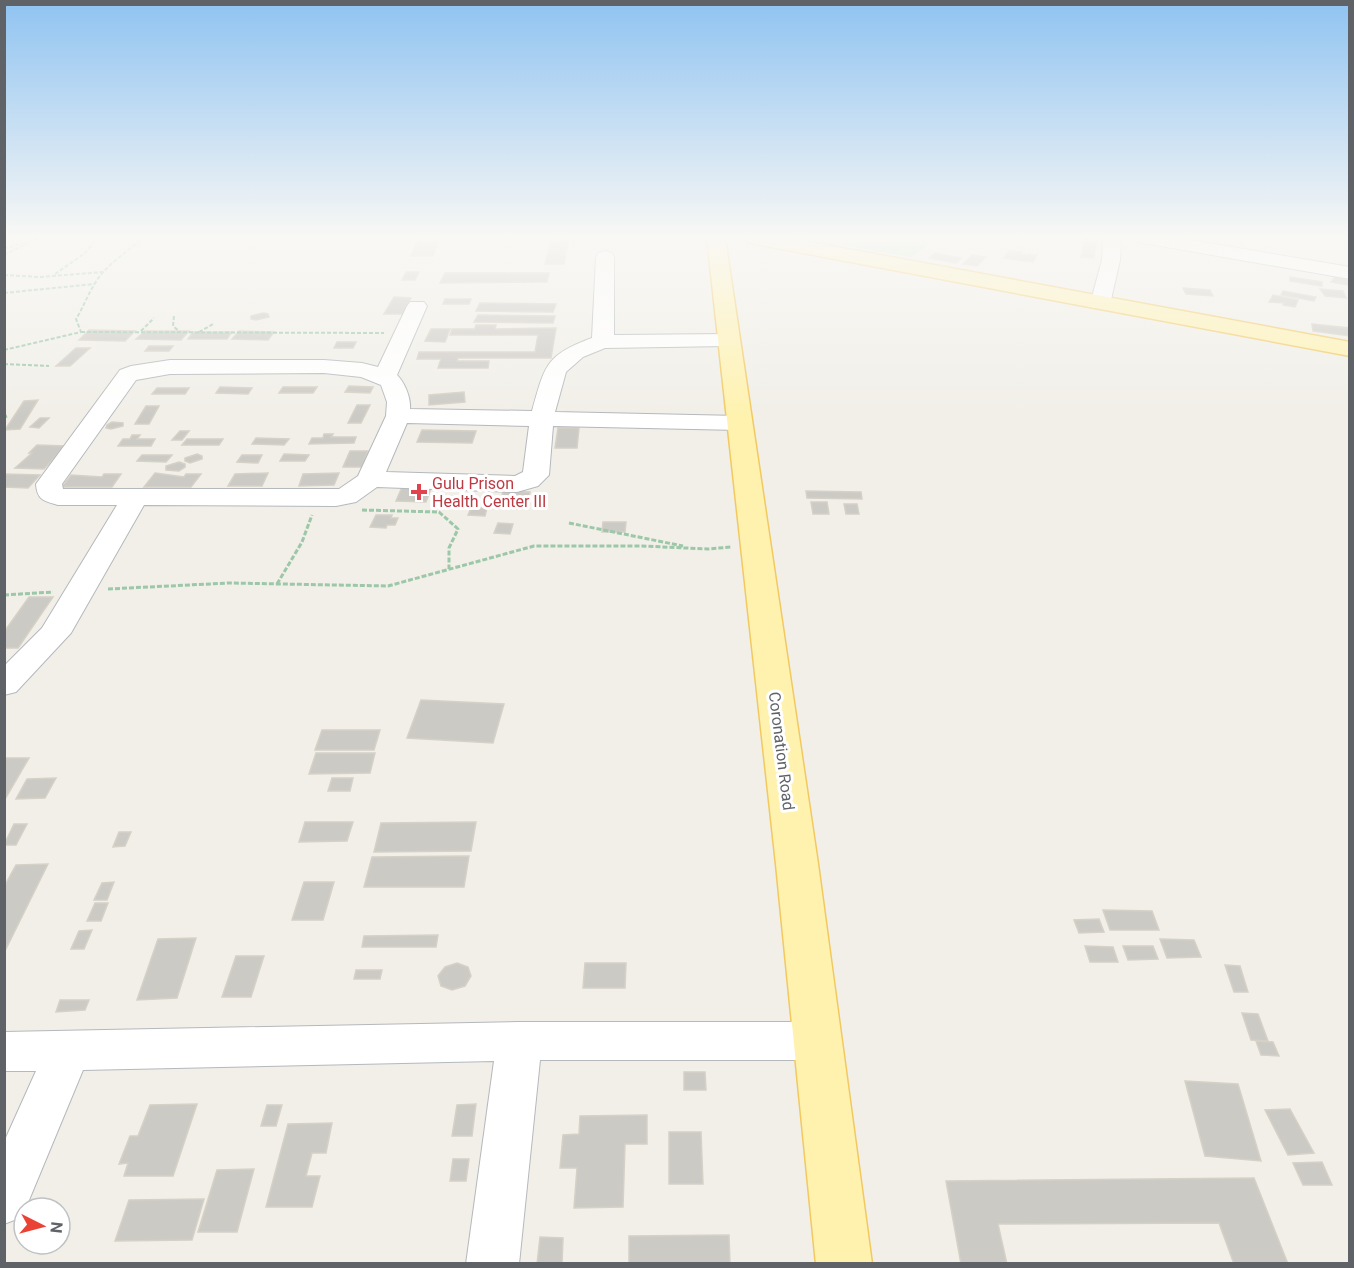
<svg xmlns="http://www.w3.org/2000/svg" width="1354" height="1268" font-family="Roboto,sans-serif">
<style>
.green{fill:#c5e8c5}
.building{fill:#cccac5;stroke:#d6d1c6;stroke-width:1.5}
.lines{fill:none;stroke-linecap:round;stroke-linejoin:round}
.minor-casing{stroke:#b5b8bc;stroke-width:2}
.major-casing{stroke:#f2c960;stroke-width:3}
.path-far1{stroke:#9cc7a9;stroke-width:2;stroke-dasharray:4 2;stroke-linecap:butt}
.path{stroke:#9cc7a9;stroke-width:3;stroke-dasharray:5 2;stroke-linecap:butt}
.minor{fill:#fff;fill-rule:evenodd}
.major{fill:#fff2af;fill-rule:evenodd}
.health-dot{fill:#e0444e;stroke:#fff;stroke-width:2}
.labels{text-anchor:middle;stroke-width:6;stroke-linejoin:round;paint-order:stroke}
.health-label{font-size:16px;fill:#be3a42;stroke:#fff;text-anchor:start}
.street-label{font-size:16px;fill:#5f6368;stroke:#fff}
</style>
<rect width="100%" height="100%" fill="#f1efe8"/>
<!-- green -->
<path class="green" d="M837,238H939L911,257L857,248L833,240Z"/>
<!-- building -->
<g class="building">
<path d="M419,238H440L433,256H411Z"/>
<path d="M552,238H569L564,264H545Z"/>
<path d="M1085,238H1097L1094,258L1081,257Z"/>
<path d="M1009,251L1022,252L1021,254L1037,255L1033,262L1004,258Z"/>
<path d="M935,253L962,258L956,263L929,258Z"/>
<path d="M972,255L986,257L977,266L963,264Z"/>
<path d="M406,272H419L415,280H402Z"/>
<path d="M445,273H549L547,282L440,283Z"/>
<path d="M1290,277L1322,282V286L1290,281Z"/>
<path d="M1335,277L1350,280V283L1348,285L1331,282Z"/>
<path d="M1183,288L1210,290L1213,296L1186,294Z"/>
<path d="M1320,289L1343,291L1346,298L1325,296Z"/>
<path d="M1283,291L1316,297L1314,301L1281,295Z"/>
<path d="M1273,295L1298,300L1295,307L1283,305L1284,303L1269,302Z"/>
<path d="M394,297L411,298L402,314H384Z"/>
<path d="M445,299H471L469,304H443Z"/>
<path d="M480,303L556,304L553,312L476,311Z"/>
<path d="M263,313L268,314L269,317L256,320L251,319V316Z"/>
<path d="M478,315L555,316L553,323L474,322Z"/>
<path d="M1312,324L1350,328V336L1313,331Z"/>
<path d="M476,325H496L495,329L556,328L551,358H458L457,361H489L488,368H438L441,359H417L419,352H535L538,335H450L452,329H475Z"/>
<path d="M431,329H450L445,342L425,341Z"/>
<path d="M89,330L135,331L125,341L79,340Z"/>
<path d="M145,331H189L181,340L136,339Z"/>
<path d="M239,331L274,332L268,340L232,339Z"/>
<path d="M193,332H232L227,339H188Z"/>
<path d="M337,342H356L353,348H334Z"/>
<path d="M149,346H173L169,351H145Z"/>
<path d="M76,348H90L70,366H56Z"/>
<path d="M349,386L373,387L370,393L345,392Z"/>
<path d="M220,387L252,388L248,394L216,393Z"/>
<path d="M283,387H317L313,393H279Z"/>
<path d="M157,388H189L185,394H152Z"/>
<path d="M464,392L465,402L429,405V395Z"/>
<path d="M38,400L20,429L5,430L24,401Z"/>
<path d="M357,405H370L361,423H348Z"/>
<path d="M146,406H159L149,424H135Z"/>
<path d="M40,418H49L39,428L30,427Z"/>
<path d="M112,422L123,423V426L111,429L106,428L107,425Z"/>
<path d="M558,428H579L577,448H555Z"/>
<path d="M422,430L476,431L472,443L417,442Z"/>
<path d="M180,431H189L182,440H172Z"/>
<path d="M324,434H333L331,437H356L354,443L309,444L312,438H323Z"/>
<path d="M132,435H140L137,439H155L151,446H118L123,439H130Z"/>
<path d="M256,438L289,439L284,445L252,444Z"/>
<path d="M187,439H223L219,445H182Z"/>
<path d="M37,445L65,446L44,469L15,468L32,453H29Z"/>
<path d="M350,451H368L362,467H343Z"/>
<path d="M197,454L202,456V459L190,463L185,461V458Z"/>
<path d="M284,454L309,455L305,461H280Z"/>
<path d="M142,455H172L166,462L137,461Z"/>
<path d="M242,455H262L258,463L237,462Z"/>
<path d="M179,462L185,464V467L179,471L166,470V466Z"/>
<path d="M155,473L184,477L186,474H201L191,487H144Z"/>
<path d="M268,473L262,486H228L235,474Z"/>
<path d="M339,473L334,485L299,486L303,474Z"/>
<path d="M4,474L40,475L28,488L4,487Z"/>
<path d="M104,474H121L112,487H62L71,475L102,477Z"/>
<path d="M405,480H434L426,502L396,501Z"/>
<path d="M503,491L530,492L527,509H499Z"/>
<path d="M806,491L861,492L862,499L807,498Z"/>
<path d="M811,502H827L829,514H813Z"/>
<path d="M844,504H857L859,514H846Z"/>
<path d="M471,508H487L485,516L468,515Z"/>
<path d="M376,515H392L391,518H398L395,525H387L386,528L370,527Z"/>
<path d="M603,522H626L625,532H602Z"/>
<path d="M498,523L513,524L510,534L494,533Z"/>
<path d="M29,597H53L18,648H4V632Z"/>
<path d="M421,700L504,704L493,743L407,738Z"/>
<path d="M322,730H380L374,750H315Z"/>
<path d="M316,753H375L370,773L309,774Z"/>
<path d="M4,758H29L4,801Z"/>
<path d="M56,778L45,798L16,799L27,779Z"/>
<path d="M332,778H353L350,791H328Z"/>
<path d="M305,822H353L347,841L299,842Z"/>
<path d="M476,822L471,851L374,852L381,823Z"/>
<path d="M14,824H27L16,845H4Z"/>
<path d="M119,832H131L125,846L113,847Z"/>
<path d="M469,856L464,887H364L372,857Z"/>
<path d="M48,864L4,953V887L16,865Z"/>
<path d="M114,882L107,900H94L102,883Z"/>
<path d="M304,882H334L323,920H292Z"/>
<path d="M95,903H108L101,921H87Z"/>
<path d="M1103,910L1152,911L1159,930H1110Z"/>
<path d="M1099,919L1104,932L1079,933L1074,920Z"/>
<path d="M92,930L84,949H71L79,931Z"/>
<path d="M438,935L436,947H362L364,936Z"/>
<path d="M196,938L177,998L137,1000L158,939Z"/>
<path d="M1160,939L1194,940L1201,957L1167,958Z"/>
<path d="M1085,946L1113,947L1118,962H1090Z"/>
<path d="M1123,946H1153L1158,959L1128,960Z"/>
<path d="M236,956H264L251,997H222Z"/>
<path d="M457,963L468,967L471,976L465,986L452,990L441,986L438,976L445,967Z"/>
<path d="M585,963H626L625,988H583Z"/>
<path d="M1225,965L1240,966L1248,992H1234Z"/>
<path d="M356,970H382L380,979H354Z"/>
<path d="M60,1000H89L85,1010L56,1012Z"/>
<path d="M1242,1013L1258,1014L1268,1041L1251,1040Z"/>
<path d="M1256,1041L1273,1042L1279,1056L1261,1055Z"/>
<path d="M684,1072H705L706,1090H684Z"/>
<path d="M1185,1081L1238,1084L1261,1161L1205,1156Z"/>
<path d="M197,1104L173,1176H124L128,1163L119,1164L130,1136H138L150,1105Z"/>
<path d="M476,1104L472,1136H452L457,1105Z"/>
<path d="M267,1105H282L276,1126H261Z"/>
<path d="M1290,1109L1314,1153L1288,1155L1265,1110Z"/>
<path d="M647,1115V1144H625L623,1207L574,1208L577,1168H560L563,1135L579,1134L580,1116Z"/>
<path d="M332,1123L326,1153H312L306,1176H320L312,1207H266L288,1124Z"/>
<path d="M669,1132H701L703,1184H669Z"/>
<path d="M453,1159H469L466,1181H450Z"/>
<path d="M1322,1162L1332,1185H1303L1293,1163Z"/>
<path d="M254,1169L237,1232H198L217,1170Z"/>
<path d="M1254,1178L1288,1264H1234L1219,1223L998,1224L1007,1264H961L946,1181Z"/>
<path d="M204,1199L192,1240L115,1241L129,1200Z"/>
<path d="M729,1235L730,1264H629V1236Z"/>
<path d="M540,1237L563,1238L562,1264H537Z"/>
</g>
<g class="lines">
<defs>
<g id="minor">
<path d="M1103,238H1121L1120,260L1110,304L1107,308H1093L1090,304L1102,260Z"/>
<path d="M1134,238H1178L1350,267V279L1143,243L1137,242Z"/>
<path d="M605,251L612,253L614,257V335L728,334L736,335L739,340L736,345L728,346L605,348L583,357L566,372L555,412L739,416L748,418L751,423L748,428L739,430L553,426L549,475L538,486L517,492L377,487L356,502L336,506L144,505L71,633L16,692L4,695V666L42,628L117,505H58C44,501 37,500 36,484L120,370L131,366L170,360H324L362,363L378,367L407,306L410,302H424L427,306L397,375C405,383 411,398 410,409L532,411C545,366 545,355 592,338L596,257L598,253ZM324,373L361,377L381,385L387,402L386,416L358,476L339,489H63L62,484L136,380L170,374ZM407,423L529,426L523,472L515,476L386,472Z"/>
<path d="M519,1022H816L832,1027L839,1041L832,1055L816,1060H540L519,1264H466L494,1061L83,1070L22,1217L4,1224V1142L36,1071H4V1032Z"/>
</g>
<g id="major">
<path d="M707,238H725L818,864L872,1264H816L776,864Z"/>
<path d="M746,238H788L1350,342V356L755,244L748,242Z"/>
</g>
</defs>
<!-- minor casing -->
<use href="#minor" class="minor-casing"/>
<!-- major casing -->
<use href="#major" class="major-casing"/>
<!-- path-far1 -->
<g class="path-far1">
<path d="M4,240L6,238"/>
<path d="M4,249L40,238"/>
<path d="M4,255L28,243"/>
<path d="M55,274L85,253L97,238"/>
<path d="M4,275L40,277L103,272"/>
<path d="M4,293L94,284"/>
<path d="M174,316L173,326L180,332"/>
<path d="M141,331L154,318"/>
<path d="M81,332L384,333"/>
<path d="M199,332L213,324"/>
<path d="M4,350L81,332L76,319C83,308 87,296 94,285C104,266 127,252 143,238"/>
<path d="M4,364L49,366"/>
</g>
<!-- path -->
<g class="path">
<path d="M4,417L7,416"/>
<path d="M362,510L439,512L458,529L449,548V569"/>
<path d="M569,523L683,546"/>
<path d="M277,584L302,542L312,515"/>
<path d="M108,589L229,583L388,586L534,546H642L708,549L731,547"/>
<path d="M4,595L53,592"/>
</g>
<!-- minor -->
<use href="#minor" class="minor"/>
<!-- major -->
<use href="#major" class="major"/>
</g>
<!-- sky -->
<linearGradient id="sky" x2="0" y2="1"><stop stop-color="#8fc3f1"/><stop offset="0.57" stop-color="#f9f8f5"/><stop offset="1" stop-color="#f9f8f5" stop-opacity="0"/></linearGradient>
<rect width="1354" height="416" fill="url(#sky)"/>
<!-- markers -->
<path class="health-dot" d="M416 483h6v6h6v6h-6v6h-6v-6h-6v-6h6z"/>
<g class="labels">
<!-- health labels -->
<g class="health-label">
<text x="432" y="489">Gulu Prison<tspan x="432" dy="18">Health Center III</tspan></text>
</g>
<!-- street labels -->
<g class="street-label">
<text transform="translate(782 751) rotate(83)" y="6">Coronation Road</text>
</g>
</g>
<!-- border -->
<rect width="1354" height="1268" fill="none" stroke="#5f6368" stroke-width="12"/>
<!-- north arrow -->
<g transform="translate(42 1226) rotate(96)"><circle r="28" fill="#ffffff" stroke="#bfc1c3" stroke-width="1.5"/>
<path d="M0-4.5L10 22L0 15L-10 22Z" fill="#ea4335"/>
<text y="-9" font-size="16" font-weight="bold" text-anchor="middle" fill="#5f6368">N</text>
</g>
</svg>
